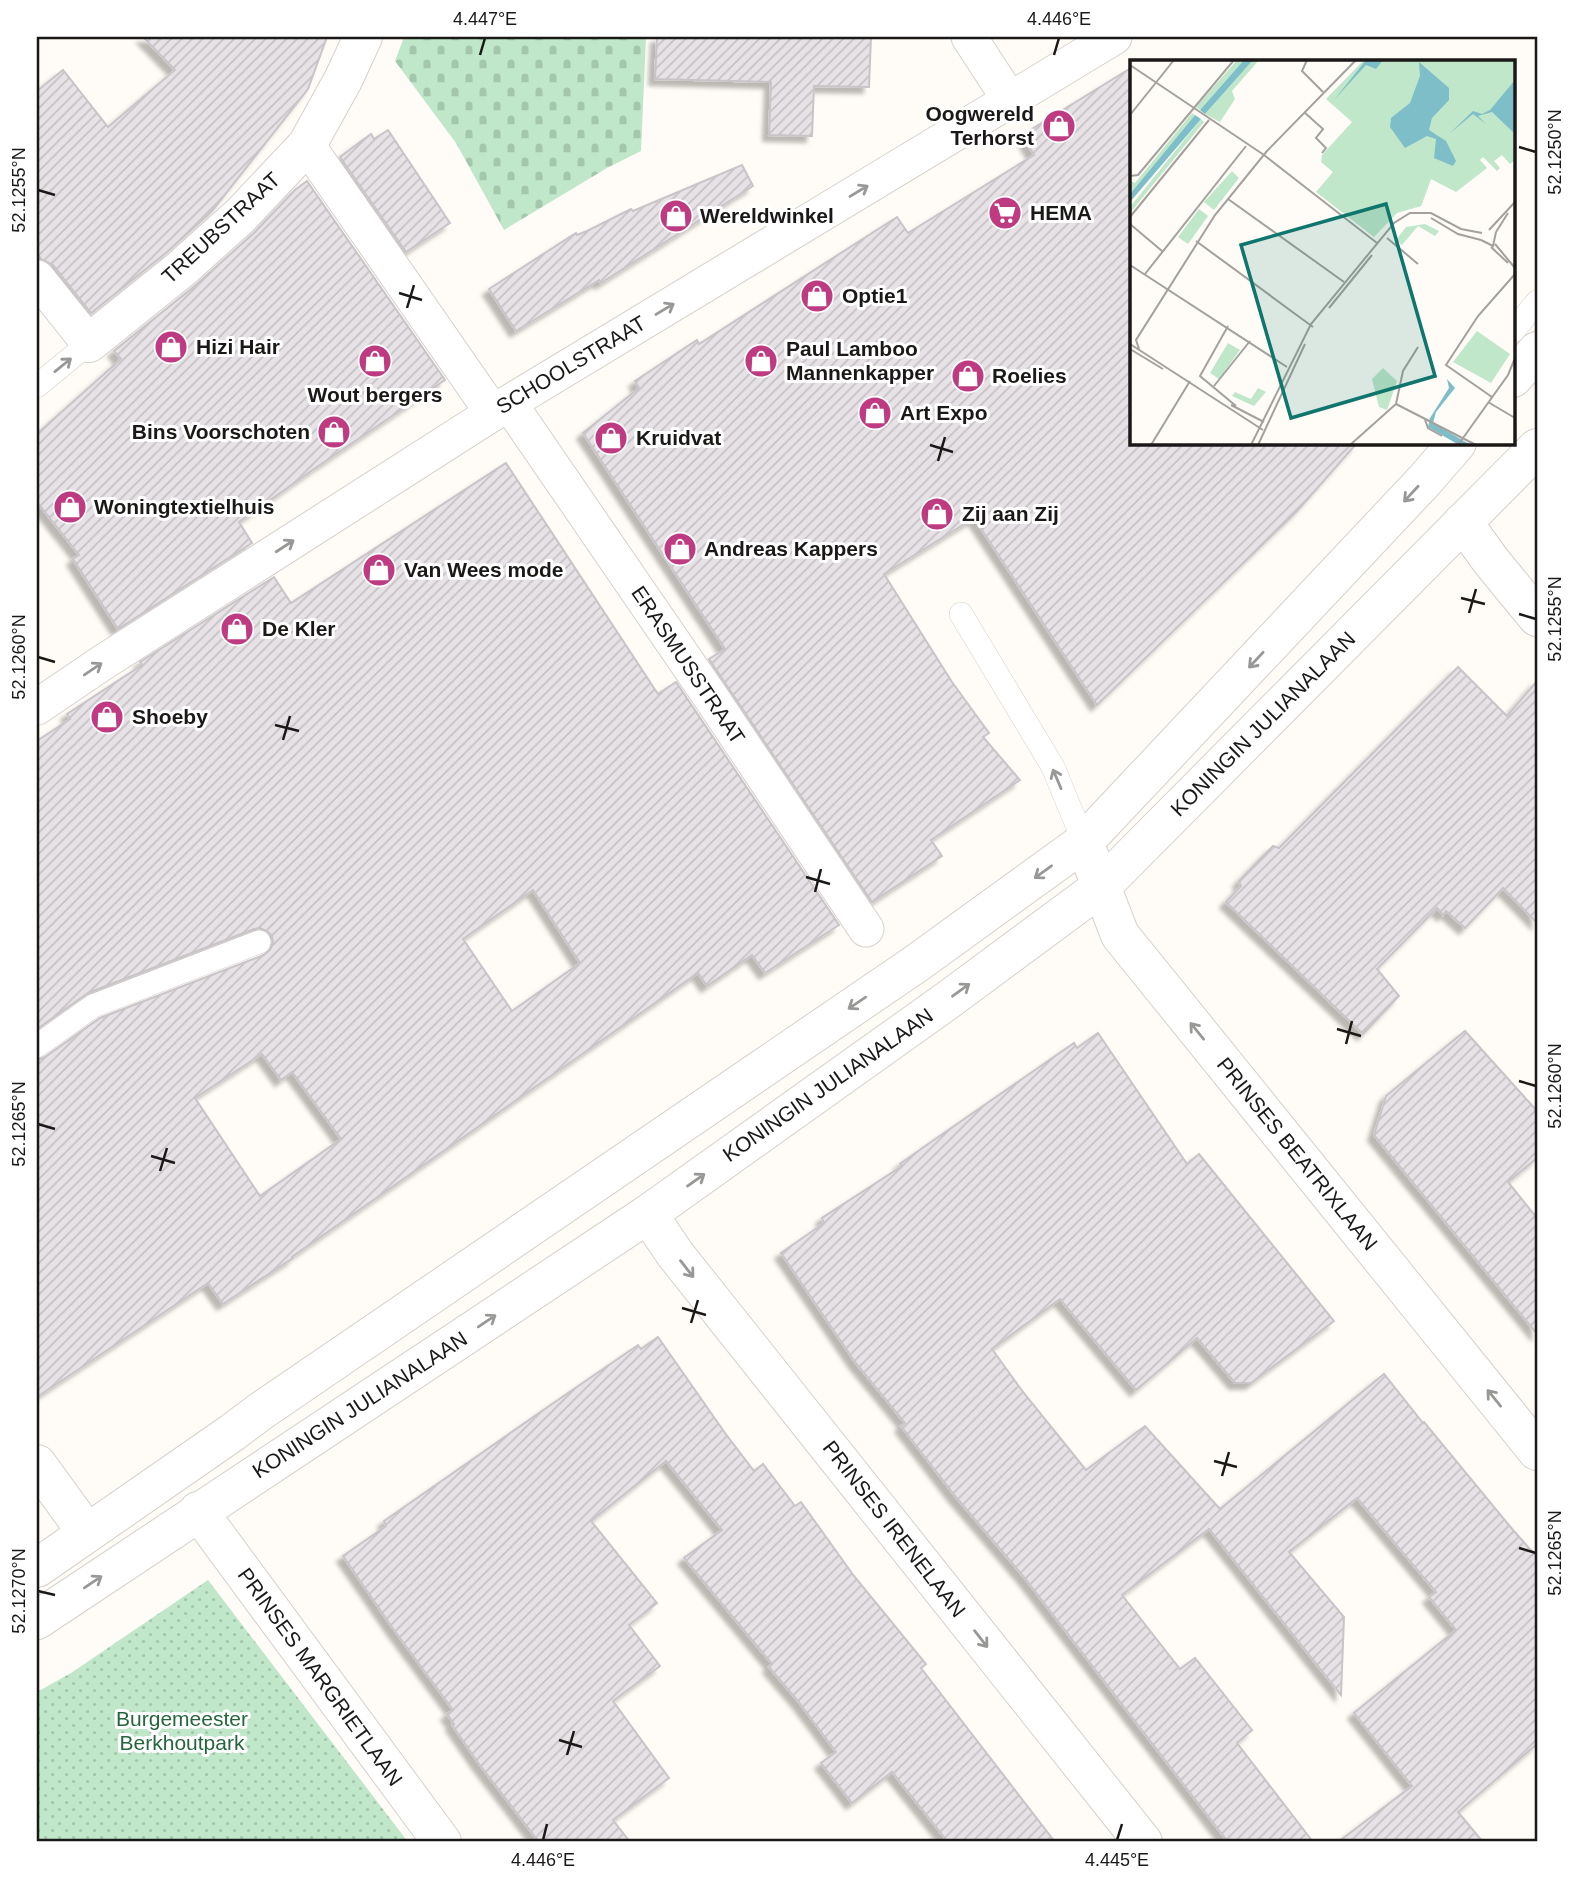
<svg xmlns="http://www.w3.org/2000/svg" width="1574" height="1879" font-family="Arial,sans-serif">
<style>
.cemetery{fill:url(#cemetery-stones)}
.park{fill:url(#park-dots)}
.building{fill:url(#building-hatch);stroke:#c8c4c8;stroke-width:2;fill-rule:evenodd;filter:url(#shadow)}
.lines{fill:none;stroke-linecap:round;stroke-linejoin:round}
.service-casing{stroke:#d5d1cd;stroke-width:24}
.pedestrian-casing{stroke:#d5d1cd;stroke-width:37}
.minor-casing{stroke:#d5d1cd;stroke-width:40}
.secondary-casing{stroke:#d5d1cd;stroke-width:40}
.service{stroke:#fff;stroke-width:23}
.pedestrian{stroke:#fff;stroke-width:35}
.minor{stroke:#fff;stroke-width:38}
.secondary{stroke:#fff;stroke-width:38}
.oneway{stroke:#989897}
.ticks{fill:none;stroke:#1b1918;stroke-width:2.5}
.labels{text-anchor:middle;stroke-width:6;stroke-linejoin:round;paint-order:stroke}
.poi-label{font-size:21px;font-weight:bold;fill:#1b1918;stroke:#fff;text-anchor:start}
.street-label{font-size:21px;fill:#1b1918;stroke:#fff}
.park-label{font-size:21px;fill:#24663c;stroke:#fff}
.inset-road{fill:none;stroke:#a4a19d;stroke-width:2}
.view{fill:#0f766e;fill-opacity:0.15;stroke:#0f766e;stroke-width:3.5}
.inset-edge{fill:none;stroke:#1b1918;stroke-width:3.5}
.neatline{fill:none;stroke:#1b1918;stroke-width:2.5}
.ticks-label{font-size:18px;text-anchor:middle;fill:#1b1918}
</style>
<defs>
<pattern id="cemetery-stones" width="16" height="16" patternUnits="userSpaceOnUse" patternTransform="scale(1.75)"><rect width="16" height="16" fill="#c0e7c9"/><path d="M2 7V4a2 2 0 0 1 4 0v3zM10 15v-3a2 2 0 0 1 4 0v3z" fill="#a4c6ac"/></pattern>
<pattern id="park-dots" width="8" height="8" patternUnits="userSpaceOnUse" patternTransform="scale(1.75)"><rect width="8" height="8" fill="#c0e7c9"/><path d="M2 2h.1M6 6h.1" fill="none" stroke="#a4c6ac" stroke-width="1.8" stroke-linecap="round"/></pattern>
<pattern id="building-hatch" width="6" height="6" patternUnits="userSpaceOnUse" patternTransform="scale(1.75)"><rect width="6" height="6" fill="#e6e2e6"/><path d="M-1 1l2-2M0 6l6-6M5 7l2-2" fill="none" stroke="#c5c1c5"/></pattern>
<filter id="shadow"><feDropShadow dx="-6" dy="6" stdDeviation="2" flood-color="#0004"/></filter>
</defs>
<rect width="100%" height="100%" fill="#fffbf6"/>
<!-- cemetery -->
<path class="cemetery" d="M404,37H646L641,151L607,168L504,230L456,143L395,61Z"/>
<!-- park -->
<path class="park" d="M208,1580L408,1842H37V1692L71,1673Z"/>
<!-- building -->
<g class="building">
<path d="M143,37H327L308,89L212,211L167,252L91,313L53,265L41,259L37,253V91L63,70L108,127L175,70Z"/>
<path d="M657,37H871L869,87L814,86L812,136L769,135L771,82L655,79Z"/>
<path d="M1131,68V443H1357L1298,510L1097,705L974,518L884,574L952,682L989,733L983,737L1020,780L931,840L942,856L872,902L709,659L725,649L583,433L639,388L635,381L697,340L699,344L897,217L908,233L1034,155L1022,135Z"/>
<path d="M388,130L450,223L406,252L340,157L371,134L374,139Z"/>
<path d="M742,165L753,186L601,283L599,280L516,331L489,289L576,233L577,235L587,231L631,209L633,211Z"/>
<path d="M307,181L445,380L314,469L239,522L252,543L118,629L73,559L79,555L37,502V434L121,359L114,351L196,285L255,232L295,190Z"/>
<path d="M506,463L658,694L676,682L839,925L765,973L752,955L707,986L698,973L292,1257L293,1258L223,1304L208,1283L37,1397V1060L45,1057L100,1018L264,955L270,950L273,943L272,936L267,931L260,928L254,929L88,993L37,1029V741L70,719L67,714L142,665L140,662L274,577L291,603ZM533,890L580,963L512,1011L463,939ZM262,1054L281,1080L292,1072L341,1139L260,1196L195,1098Z"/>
<path d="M1458,667L1507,716L1537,681V923L1503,888L1465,928L1446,911L1443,915L1437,908L1377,969L1399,996L1363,1034L1226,902L1241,886L1239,881L1273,846L1279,848Z"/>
<path d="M1465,1031L1537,1111V1158L1508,1182L1537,1218V1334L1374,1135L1386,1096Z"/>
<path d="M1098,1033L1187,1164L1199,1154L1334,1321L1251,1383H1235L1197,1338L1136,1390L1060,1299L992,1349L1023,1392L1086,1470L1145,1426L1220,1509L1384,1374L1423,1423L1424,1422L1513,1530L1537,1557V1744L1458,1812L1483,1842H1338L1412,1786L1354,1713L1456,1630L1429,1597L1436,1592L1357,1498L1289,1552L1344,1617L1341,1695L1209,1529L1122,1595L1180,1669L1195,1658L1252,1730L1237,1743L1313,1842H1228L1023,1576L955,1496L901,1426L905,1423L855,1362L781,1253L824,1223L822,1218L902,1166L900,1164L931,1142L1074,1043L1077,1048Z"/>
<path d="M658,1337L725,1433L754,1471L763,1464L795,1506L801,1502L854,1576L926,1664L921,1668L1055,1842H948L892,1772L852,1803L821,1763L836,1752L798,1701L769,1667L772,1664L684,1558L722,1530L666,1461L591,1521L657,1603L629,1625L660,1666L613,1701L669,1778L613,1820L630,1842H539L479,1764L452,1725L454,1724L447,1714L453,1710L394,1630L343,1556L386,1526L384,1521L552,1404L638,1345L641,1349Z"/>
</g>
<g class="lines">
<defs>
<g id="service">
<path d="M1513,331L1537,302"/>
<path d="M37,386L89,343"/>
<path d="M961,614L1053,767L1084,842"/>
<path d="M37,1046L93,1006L259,942"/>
</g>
<g id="pedestrian">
<path d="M969,37L1010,100"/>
<path d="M307,145L493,413"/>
<path d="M37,278L89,343"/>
<path d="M507,404L513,409L710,696L866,929"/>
<path d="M37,707L105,661L507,404L1114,37"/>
</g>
<g id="minor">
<path d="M89,343L181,269L240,216L307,145L343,80L363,37"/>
<path d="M1463,522L1491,561L1537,617"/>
<path d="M1084,842L1120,935L1537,1451"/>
<path d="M648,1214L675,1254L1143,1842"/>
<path d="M37,1464L87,1533"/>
<path d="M198,1511L442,1842"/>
</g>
<g id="secondary">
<path d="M1513,378L1537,351"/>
<path d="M37,1568L233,1432L261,1411L917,963L1084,842L1424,481L1457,443"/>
<path d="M37,1620L648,1214L948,1000L1102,886L1537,448"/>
</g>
</defs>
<!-- service casing -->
<use href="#service" class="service-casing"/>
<!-- pedestrian casing -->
<use href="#pedestrian" class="pedestrian-casing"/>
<!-- minor casing -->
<use href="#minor" class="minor-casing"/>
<!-- secondary casing -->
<use href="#secondary" class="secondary-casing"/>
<!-- service -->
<use href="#service" class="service"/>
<!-- pedestrian -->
<use href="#pedestrian" class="pedestrian"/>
<!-- minor -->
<use href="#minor" class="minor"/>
<!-- secondary -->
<use href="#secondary" class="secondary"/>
</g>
<!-- one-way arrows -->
<defs><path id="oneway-shaft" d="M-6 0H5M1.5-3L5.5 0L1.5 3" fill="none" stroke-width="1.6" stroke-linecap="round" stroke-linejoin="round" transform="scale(1.75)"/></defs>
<g class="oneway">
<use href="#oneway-shaft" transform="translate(859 191) rotate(-31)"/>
<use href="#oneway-shaft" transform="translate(665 309) rotate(-31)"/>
<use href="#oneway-shaft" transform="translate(63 365) rotate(-39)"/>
<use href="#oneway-shaft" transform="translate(1411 494) rotate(133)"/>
<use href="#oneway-shaft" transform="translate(285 546) rotate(-33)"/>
<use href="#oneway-shaft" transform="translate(1256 660) rotate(133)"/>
<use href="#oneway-shaft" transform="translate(93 669) rotate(-34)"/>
<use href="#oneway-shaft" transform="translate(1057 779) rotate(-113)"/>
<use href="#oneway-shaft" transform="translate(1043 872) rotate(144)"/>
<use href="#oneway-shaft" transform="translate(961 990) rotate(-36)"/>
<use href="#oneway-shaft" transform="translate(857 1003) rotate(146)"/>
<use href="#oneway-shaft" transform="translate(1197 1031) rotate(-129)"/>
<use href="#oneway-shaft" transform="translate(696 1180) rotate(-35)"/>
<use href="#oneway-shaft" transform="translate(687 1269) rotate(52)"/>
<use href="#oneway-shaft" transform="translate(487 1321) rotate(-34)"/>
<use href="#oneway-shaft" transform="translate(1494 1398) rotate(-129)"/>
<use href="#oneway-shaft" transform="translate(93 1582) rotate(-34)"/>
<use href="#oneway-shaft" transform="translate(981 1639) rotate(52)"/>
</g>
<!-- ticks -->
<path class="ticks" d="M480,55L485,38M1054,55L1059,38M1519,147L1536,152M38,190L55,195M399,293L422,300M407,308L414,285M930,445L953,452M938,461L945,437M1461,598L1485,604M1469,613L1476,589M1519,614L1536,619M38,657L55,662M275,725L299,731M283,740L290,716M806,877L830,884M815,892L821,869M1337,1029L1361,1036M1346,1044L1352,1021M1519,1081L1536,1086M38,1124L55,1129M151,1156L175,1163M160,1171L167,1148M682,1308L706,1315M691,1323L698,1300M1214,1461L1237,1467M1222,1476L1229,1452M1519,1548L1536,1553M38,1591L55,1595M559,1740L582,1747M567,1755L574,1731M543,1840L547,1824M1117,1840L1122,1824"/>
<!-- icons -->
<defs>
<symbol id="shop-disc" viewBox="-11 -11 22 22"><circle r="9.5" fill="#bf3b81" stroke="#fff"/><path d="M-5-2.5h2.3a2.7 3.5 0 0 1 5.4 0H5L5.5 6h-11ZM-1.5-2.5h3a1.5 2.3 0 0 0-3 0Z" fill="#fff"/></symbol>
<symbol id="supermarket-disc" viewBox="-11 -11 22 22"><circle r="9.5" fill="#bf3b81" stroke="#fff"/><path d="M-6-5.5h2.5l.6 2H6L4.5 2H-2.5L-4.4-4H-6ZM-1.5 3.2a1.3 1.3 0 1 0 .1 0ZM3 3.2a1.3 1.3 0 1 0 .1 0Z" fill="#fff"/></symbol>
</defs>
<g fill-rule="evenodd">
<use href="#shop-disc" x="1040" y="107" width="38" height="38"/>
<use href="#supermarket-disc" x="986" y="194" width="38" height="38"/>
<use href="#shop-disc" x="657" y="197" width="38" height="38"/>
<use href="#shop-disc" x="798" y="277" width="38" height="38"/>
<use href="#shop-disc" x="152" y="328" width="38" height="38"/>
<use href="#shop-disc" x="356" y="342" width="38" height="38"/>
<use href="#shop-disc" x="742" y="342" width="38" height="38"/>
<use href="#shop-disc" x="949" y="357" width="38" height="38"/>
<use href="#shop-disc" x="856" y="394" width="38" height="38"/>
<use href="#shop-disc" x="315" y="413" width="38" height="38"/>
<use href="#shop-disc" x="592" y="419" width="38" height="38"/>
<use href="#shop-disc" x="51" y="488" width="38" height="38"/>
<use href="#shop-disc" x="918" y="495" width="38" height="38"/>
<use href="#shop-disc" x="661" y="530" width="38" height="38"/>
<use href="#shop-disc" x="360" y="551" width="38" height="38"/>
<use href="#shop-disc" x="218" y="610" width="38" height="38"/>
<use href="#shop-disc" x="88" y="698" width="38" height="38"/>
</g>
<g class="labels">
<!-- poi labels -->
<g class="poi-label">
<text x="1034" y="121" text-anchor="end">Oogwereld<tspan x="1034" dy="24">Terhorst</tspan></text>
<text x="1030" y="220">HEMA</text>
<text x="700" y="223">Wereldwinkel</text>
<text x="842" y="303">Optie1</text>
<text x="196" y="354">Hizi Hair</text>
<text x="786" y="356">Paul Lamboo<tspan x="786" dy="24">Mannenkapper</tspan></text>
<text x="992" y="383">Roelies</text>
<text x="375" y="402" text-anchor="middle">Wout bergers</text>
<text x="900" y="420">Art Expo</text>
<text x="310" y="439" text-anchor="end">Bins Voorschoten</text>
<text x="636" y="445">Kruidvat</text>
<text x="94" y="514">Woningtextielhuis</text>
<text x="962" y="521">Zij aan Zij</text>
<text x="704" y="556">Andreas Kappers</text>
<text x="404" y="577">Van Wees mode</text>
<text x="262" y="636">De Kler</text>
<text x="132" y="724">Shoeby</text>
</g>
<!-- street labels -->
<g class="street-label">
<text transform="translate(221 228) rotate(-43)" y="7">TREUBSTRAAT</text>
<text transform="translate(571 365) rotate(-31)" y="7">SCHOOLSTRAAT</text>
<text transform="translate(688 665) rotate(56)" y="7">ERASMUSSTRAAT</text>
<text transform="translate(1263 724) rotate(-45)" y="7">KONINGIN JULIANALAAN</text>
<text transform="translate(828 1085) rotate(-35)" y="7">KONINGIN JULIANALAAN</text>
<text transform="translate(1297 1154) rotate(51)" y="7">PRINSES BEATRIXLAAN</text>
<text transform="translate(360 1405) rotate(-33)" y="7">KONINGIN JULIANALAAN</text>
<text transform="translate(894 1529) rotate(52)" y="7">PRINSES IRENELAAN</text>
<text transform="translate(320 1677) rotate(54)" y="7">PRINSES MARGRIETLAAN</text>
</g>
<!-- park labels -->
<g class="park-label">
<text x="182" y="1726">Burgemeester<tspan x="182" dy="24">Berkhoutpark</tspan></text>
</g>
</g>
<!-- overview -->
<g transform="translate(1130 60)">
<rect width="385" height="385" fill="#fffbf6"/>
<path d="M107,0H114L70,50L66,47ZM123,0H129L102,31L105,39L90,62L75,54ZM62,53L65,55L0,134V121L5,123ZM71,59L74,62L0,153V147ZM295,164L309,171L305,176L288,166L272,185L266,180L276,167ZM98,283L110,290L89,319L80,313ZM128,328L136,332L124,346L102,336L105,332L121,339Z" fill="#c0e7c9"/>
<path d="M102,111L109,118L84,150L74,142ZM69,149L78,156L58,184L48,177Z" fill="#c0e7c9"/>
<path d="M253,308L267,321L257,350L249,347L242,319Z" fill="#c0e7c9"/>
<path d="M234,0H385V100L380,104L372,95L364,101L370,108L367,111L353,97L350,100L357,108L326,132L301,119L291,146L267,153L244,177L186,132L203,112L191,102L192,95L222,62L196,39Z" fill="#c0e7c9"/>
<path d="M320,22L330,42L314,53L311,51L317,46ZM370,75L385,76V80L375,78L360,85L326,117L323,110ZM355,94L367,110L353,96L349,100L356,108L326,131L301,118L291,146L290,133L298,115L325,120ZM301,107L322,111L323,118L297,113L287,135V115ZM347,271L380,294L361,323L323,302Z" fill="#c0e7c9"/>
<path d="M114,0H123L75,54L70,50ZM236,0H253L246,9L236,5L204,40ZM289,2L319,28V40L302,58L299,70L316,81L326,101L323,106L304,98L306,79L297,76L275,88L260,67L261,58L280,43L290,16ZM385,20V74L362,52L348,56L356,64L343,54L319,74L343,51L352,54L360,50ZM65,55L71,59L0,142V134ZM317,319L325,328L306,352L303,363L341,385H329L298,367L300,358L319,328Z" fill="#7dbec8"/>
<path class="inset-road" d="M177,0L172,11L193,32M0,5L134,95L247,183M174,52L193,69L186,78L196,88L192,93M0,55L44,0M0,116L8,115L104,0M98,139L214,222M0,157L79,60M301,158L328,174L351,180M0,164L32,191M359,170L385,142M366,172L378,153M257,178L288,204M351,180L363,186L366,172M66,181L183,267M365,184L385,208M361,187L378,203M0,205L157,307M15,214L116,86M199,248L242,195M98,266L70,316L106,346M0,284L133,370M0,289L33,309M9,289L6,280L85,155L137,91L226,0M84,326L120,281M362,337L316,305L348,256L385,214M358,342L385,358M266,344L346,385M101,345L134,362M295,360L298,368L312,376M21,385L60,321M121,385L181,264L264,163L280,153H301L331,169L352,173M128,385L175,284M220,385L266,344L273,311L288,287M328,385L378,315L385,298"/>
<path class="view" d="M256,144L305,316L161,358L111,185Z"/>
<rect width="385" height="385" class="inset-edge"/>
</g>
<!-- border -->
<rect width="1574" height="1879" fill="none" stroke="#ffffff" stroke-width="77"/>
<rect x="38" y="38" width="1498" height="1802" class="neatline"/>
<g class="ticks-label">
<text x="485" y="25">4.447°E</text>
<text x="1059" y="25">4.446°E</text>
<text transform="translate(1555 152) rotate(-90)" y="6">52.1250°N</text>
<text transform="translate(19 190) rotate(-90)" y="6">52.1255°N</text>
<text transform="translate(1555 619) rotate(-90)" y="6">52.1255°N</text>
<text transform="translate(19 657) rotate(-90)" y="6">52.1260°N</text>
<text transform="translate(1555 1086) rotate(-90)" y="6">52.1260°N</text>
<text transform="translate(19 1124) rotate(-90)" y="6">52.1265°N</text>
<text transform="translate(1555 1553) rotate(-90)" y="6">52.1265°N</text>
<text transform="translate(19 1591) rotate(-90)" y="6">52.1270°N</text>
<text x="543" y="1866">4.446°E</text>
<text x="1117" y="1866">4.445°E</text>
</g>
</svg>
